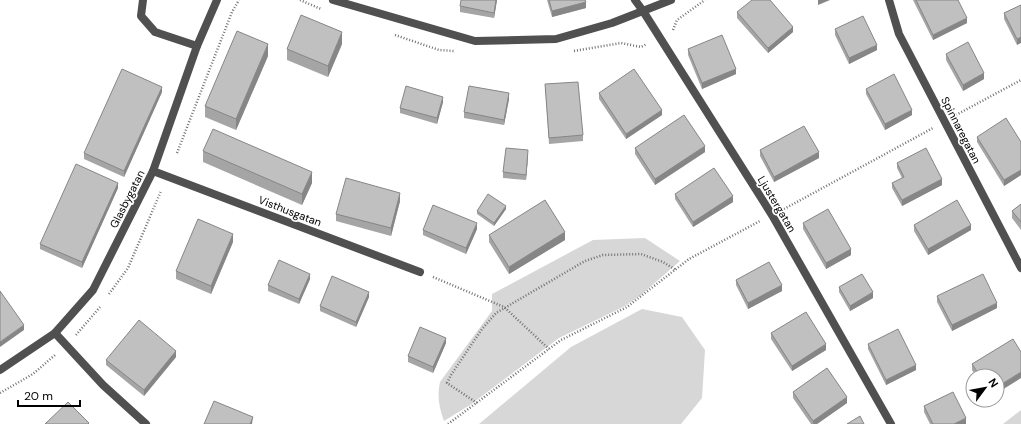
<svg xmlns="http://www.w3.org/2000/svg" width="1021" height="424" font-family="'DM Sans',sans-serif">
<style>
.green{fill:#d7d7d7}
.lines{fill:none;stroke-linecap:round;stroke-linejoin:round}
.path{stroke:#727272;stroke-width:2.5;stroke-dasharray:1 2;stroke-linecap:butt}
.lane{stroke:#505050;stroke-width:8}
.street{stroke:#505050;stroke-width:8}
.wall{fill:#a5a5a5}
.shaded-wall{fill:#868686}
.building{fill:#c0c0c0;stroke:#868686}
.labels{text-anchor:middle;stroke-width:3.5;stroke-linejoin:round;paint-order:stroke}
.street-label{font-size:11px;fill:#000;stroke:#fff}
</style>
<rect width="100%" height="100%" fill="#fff"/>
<!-- green -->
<g class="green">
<path d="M645,238L680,261L641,295L625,306L559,338L470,405L444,421C439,407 437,397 440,382L492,311V294L593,240Z"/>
<path d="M642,309L682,317L705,350L702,398L681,424H479L571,347Z"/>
<path d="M1021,410V424H1003Z"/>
</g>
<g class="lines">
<!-- path -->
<g class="path">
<path d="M300,0L321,9"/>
<path d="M673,30L677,20L705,0"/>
<path d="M395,35L439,50L454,51"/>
<path d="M574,51L621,43L641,47L647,44"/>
<path d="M956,115L1021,80"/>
<path d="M177,153L232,12L239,0"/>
<path d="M784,209L933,128"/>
<path d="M433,277L504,307L549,349"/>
<path d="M109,294L128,268L161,191"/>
<path d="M76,335L100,307"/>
<path d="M0,393L33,374L55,355"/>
<path d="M477,403L447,383L451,375L482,329L496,313L585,261L603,255L641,254L663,262L676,270"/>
<path d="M448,424L561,340L627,307L689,259L760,221"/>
</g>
<!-- lane -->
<path class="lane" d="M143,0L141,16L155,32L197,46"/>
<!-- street -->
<g class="street">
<path d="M333,0L475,41L556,39L612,23L671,0"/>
<path d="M635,0L643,11L772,215L891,424"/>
<path d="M889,0L899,34L1021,268"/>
<path d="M153,171L420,272"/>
<path d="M55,333L103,385L146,424"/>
<path d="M0,370L55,333L93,290L153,171L197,46L217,0"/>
</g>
</g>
<!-- wall -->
<g class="wall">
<path d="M497,0L494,18L460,12V6Z"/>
<path d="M547,0H585L586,8L552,17Z"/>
<path d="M913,0H958L967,23L933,40Z"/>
<path d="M1021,5L1017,45L1004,19V13Z"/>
<path d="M737,12L793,32L768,53L737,18Z"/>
<path d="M835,29L877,50L849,64L835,35Z"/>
<path d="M342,44L328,77L287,60V49Z"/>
<path d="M688,49L736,74L702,89L688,55Z"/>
<path d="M946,54L984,79L963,91L946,60Z"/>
<path d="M268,56L236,130L205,117V106Z"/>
<path d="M545,84L583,135V141L549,144Z"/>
<path d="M866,89L912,115L885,130L866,94Z"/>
<path d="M162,92L124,177L84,159V153Z"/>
<path d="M599,93L662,115L626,139L599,99Z"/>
<path d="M509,99L504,125L464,118V112Z"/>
<path d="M443,102L437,124L400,113V108Z"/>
<path d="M977,137L1021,142V175L1004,186L977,142Z"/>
<path d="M635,148L705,152L655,185L635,154Z"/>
<path d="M760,150L819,158L774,182L760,156Z"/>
<path d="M203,151L312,183L302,205L203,162Z"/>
<path d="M528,156L526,180L503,178V172Z"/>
<path d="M897,163L942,185L902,206L892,188V183L902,178L897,168Z"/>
<path d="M118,188L82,268L40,249V244Z"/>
<path d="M675,194L733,202L693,227L675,199Z"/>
<path d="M400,201L391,236L336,221V214Z"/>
<path d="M1021,204V230L1012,218V211Z"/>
<path d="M506,209L494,226L477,214V211Z"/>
<path d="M803,223L851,255L826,269L803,229Z"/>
<path d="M914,225L971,230L928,255L914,231Z"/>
<path d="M477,229L466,254L423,235V230Z"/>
<path d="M489,235L565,240L509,274L489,242Z"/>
<path d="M233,242L211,294L176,279V271Z"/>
<path d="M310,279L299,304L268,291V285Z"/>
<path d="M736,280L782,291L748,309L736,285Z"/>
<path d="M839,287L873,298L850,311L839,292Z"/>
<path d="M937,296L997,308L952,331L937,302Z"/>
<path d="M369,297L356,327L320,311V306Z"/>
<path d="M771,333L826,350L792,371L771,339Z"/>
<path d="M446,343L433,373L408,362V356Z"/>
<path d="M868,344L916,370L886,385L868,349Z"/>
<path d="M176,357L144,396L106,365V360Z"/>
<path d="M972,364L997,376H976L972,370Z"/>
<path d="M793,392L847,403L817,424H811L793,398Z"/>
<path d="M924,406L966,424H930L924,412Z"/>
</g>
<!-- shaded-wall -->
<g class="shaded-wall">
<path d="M496,0H497L494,18V13Z"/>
<path d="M818,0H830L818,5Z"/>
<path d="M586,2V8L552,17V11Z"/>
<path d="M967,18V23L933,40V35Z"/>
<path d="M793,27V32L768,53V48Z"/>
<path d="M342,32V44L328,77V66Z"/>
<path d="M1021,37V43L1017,45V39Z"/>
<path d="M268,44V56L236,130V119Z"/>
<path d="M877,45V50L849,64V58Z"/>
<path d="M736,69V74L702,89V83Z"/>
<path d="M984,73V79L963,91V85Z"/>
<path d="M162,87V92L124,177V171Z"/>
<path d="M509,93V99L504,125V120Z"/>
<path d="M443,97V102L437,124V118Z"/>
<path d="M662,110V115L626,139V134Z"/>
<path d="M912,110V115L885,130V124Z"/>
<path d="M705,146V152L655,185V179Z"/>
<path d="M528,150V156L526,180V175Z"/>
<path d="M819,152V158L774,182V177Z"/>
<path d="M1021,170V175L1004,186V180Z"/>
<path d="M312,172V183L302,205V194Z"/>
<path d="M942,179V185L902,206V200Z"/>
<path d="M118,183V188L82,268V262Z"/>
<path d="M400,193V201L391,236V228Z"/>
<path d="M733,196V202L693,227V222Z"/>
<path d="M506,206V209L494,226V223Z"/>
<path d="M477,223V229L466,254V248Z"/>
<path d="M971,225V230L928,255V249Z"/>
<path d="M565,232V240L509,274V267Z"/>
<path d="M233,234V242L211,294V286Z"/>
<path d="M851,249V255L826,269V263Z"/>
<path d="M310,274V279L299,304V299Z"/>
<path d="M782,285V291L748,309V303Z"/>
<path d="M369,292V297L356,327V322Z"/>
<path d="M873,292V298L850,311V306Z"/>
<path d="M997,303V308L952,331V325Z"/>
<path d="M24,325V330L0,347V342Z"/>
<path d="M446,338V343L433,373V367Z"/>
<path d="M826,344V350L792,371V366Z"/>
<path d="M176,351V357L144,396V390Z"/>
<path d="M916,365V370L886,385V380Z"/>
<path d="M1021,372V378L997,393V387Z"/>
<path d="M847,397V403L817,424H813V421Z"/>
<path d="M253,417L252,424H250Z"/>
<path d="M966,418V424H954Z"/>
</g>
<!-- building -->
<g class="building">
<path d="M461,0H496L494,13L460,6Z"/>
<path d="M549,0H585L586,2L552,11Z"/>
<path d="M752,0H770L793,27L768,48L737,12Z"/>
<path d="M916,0H958L967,18L933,35Z"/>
<path d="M1021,5V37L1017,39L1004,13Z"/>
<path d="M301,15L342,32L328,66L287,49Z"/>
<path d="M863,16L877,45L849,58L835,29Z"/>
<path d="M237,31L268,44L236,119L205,106Z"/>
<path d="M722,35L736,69L702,83L688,49Z"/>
<path d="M968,42L984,73L963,85L946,54Z"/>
<path d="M122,69L162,87L124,171L84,153Z"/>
<path d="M634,69L662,110L626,134L599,93Z"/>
<path d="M894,74L912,110L885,124L866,89Z"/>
<path d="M578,82L583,135L549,138L545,84Z"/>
<path d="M406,86L443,97L437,118L400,108Z"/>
<path d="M469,86L509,93L504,120L464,112Z"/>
<path d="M684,115L705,146L655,179L635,148Z"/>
<path d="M1006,118L1021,142V170L1004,180L977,137Z"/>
<path d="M804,126L819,152L774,177L760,150Z"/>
<path d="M213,129L312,172L302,194L203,151Z"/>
<path d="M506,148L528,150L526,175L503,172Z"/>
<path d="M926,148L942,179L902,200L892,183L904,177L897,163Z"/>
<path d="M76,164L118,183L82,262L40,244Z"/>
<path d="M714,168L733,196L693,222L675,194Z"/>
<path d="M346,178L400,193L391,228L336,214Z"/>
<path d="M488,194L506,206L494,223L477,211Z"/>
<path d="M545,200L565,232L509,267L489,235Z"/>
<path d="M957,200L971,225L928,249L914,225Z"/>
<path d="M1021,204V222L1012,211Z"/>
<path d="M433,205L477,223L466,248L423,230Z"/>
<path d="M828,209L851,249L826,263L803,223Z"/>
<path d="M198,219L233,234L211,286L176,271Z"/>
<path d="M279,260L310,274L299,299L268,285Z"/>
<path d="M769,262L782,285L748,303L736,280Z"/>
<path d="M862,274L873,292L850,306L839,287Z"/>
<path d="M983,274L997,303L952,325L937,296Z"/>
<path d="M332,276L369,292L356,322L320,306Z"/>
<path d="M0,291L24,325L0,342Z"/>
<path d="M806,312L826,344L792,366L771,333Z"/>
<path d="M139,320L176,351L144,390L106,360Z"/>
<path d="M420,327L446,338L433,367L408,356Z"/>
<path d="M898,329L916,365L886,380L868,344Z"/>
<path d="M1013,339L1021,352V372L997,387V376H980L972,364Z"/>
<path d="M827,368L847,397L813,421L793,392Z"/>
<path d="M953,392L966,418L954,424H933L924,406Z"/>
<path d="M214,401L253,417L250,424H204Z"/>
<path d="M68,402L89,423L88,424H45Z"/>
<path d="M860,416L864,424H847Z"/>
</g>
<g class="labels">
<!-- street labels -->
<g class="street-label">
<text transform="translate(961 130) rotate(63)" y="4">Spinnaregatan</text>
<text transform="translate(127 199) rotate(-63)" y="4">Glasbygatan</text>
<text transform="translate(777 204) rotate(59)" y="4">Ljustergatan</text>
<text transform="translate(290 211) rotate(21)" y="4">Visthusgatan</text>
</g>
</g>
<!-- north arrow -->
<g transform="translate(985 388) rotate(58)"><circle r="19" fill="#ffffff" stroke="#999999"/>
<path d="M0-3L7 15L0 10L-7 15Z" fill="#000000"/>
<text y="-6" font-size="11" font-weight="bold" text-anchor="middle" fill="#000000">N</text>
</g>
<!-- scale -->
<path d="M18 400v6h62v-6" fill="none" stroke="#000000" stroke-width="2"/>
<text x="24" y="400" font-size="12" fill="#000000" stroke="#ffffff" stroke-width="3" paint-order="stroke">20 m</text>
</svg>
